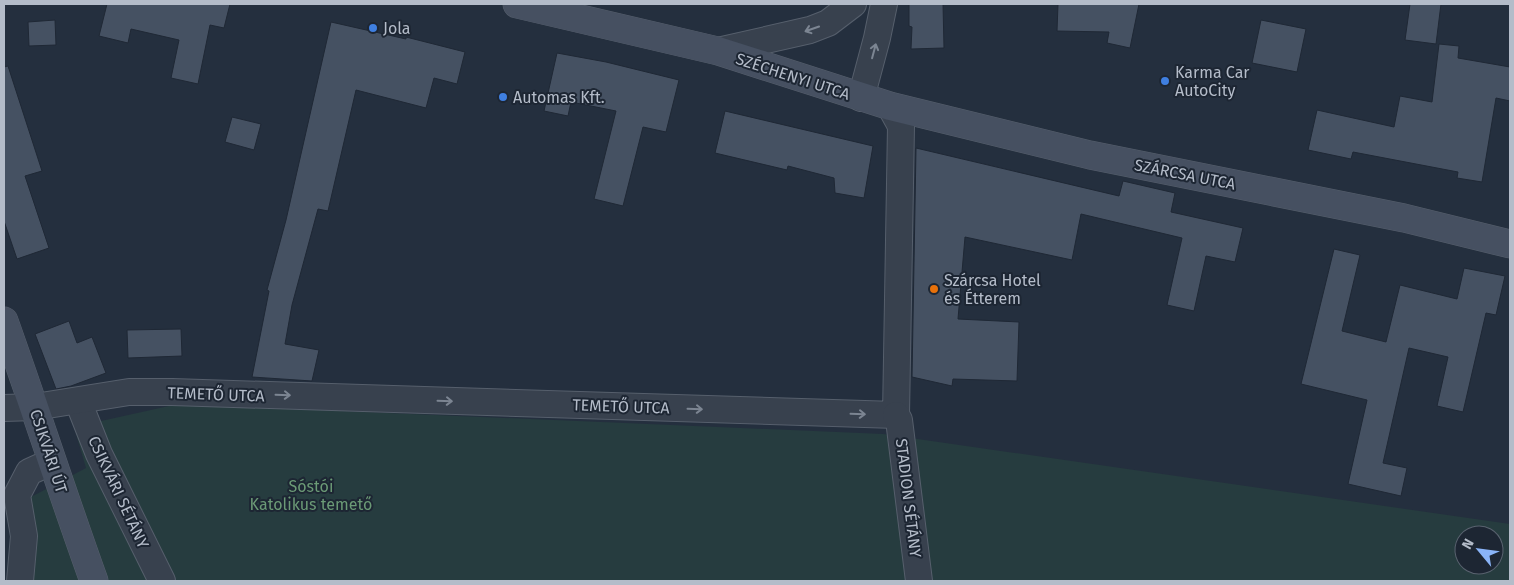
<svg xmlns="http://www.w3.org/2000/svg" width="1514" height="585" font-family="'Fira Sans',sans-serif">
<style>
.green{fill:#263c3f;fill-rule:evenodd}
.building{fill:#455162;stroke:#1f2835}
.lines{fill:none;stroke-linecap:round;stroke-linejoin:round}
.street-casing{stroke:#565f6c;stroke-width:28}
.secondary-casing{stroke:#565f6c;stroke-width:29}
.street{stroke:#38414e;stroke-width:26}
.secondary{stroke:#465061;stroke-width:28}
.oneway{stroke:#7c8592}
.shop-dot{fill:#3f7fe0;stroke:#1d2633;stroke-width:2}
.food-dot{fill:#e8710a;stroke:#1d2633;stroke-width:2}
.labels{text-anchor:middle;stroke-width:4;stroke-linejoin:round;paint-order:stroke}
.poi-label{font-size:16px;fill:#b4bcc9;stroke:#1d2633;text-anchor:start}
.street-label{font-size:16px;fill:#b4bcc9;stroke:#1d2633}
.park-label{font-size:16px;fill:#6b9a76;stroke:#1d2633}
</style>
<rect width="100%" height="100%" fill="#242f3e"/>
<!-- green -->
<path class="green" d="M178,404L883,434L1510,524V581H29L31,497L86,468L74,427ZM1464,535H1494V565H1464Z"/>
<!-- building -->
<g class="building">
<path d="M107,4H230L224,28L210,25L198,84L171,78L179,40L131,29L128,43L99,36Z"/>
<path d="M909,4H943L944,48L911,49L912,27L909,26Z"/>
<path d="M1058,4H1139L1130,48L1107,43L1109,32L1057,31Z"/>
<path d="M1410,4H1441L1436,44L1405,40Z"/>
<path d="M55,20L56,45L29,46L28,22Z"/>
<path d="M1261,20L1306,29L1297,72L1252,63Z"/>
<path d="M331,22L406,39V37L465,52L457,84L434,78L426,108L356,90L328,211L318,209L292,305L285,344L319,350L312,381L252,377L269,291L267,290L286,220Z"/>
<path d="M1439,44L1459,46L1458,58L1510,67V101L1496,98L1482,182L1457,178L1458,172L1353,152L1351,159L1308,150L1317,110L1394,127L1400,96L1432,102Z"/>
<path d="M557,53L606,62L679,80L666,132L643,127L623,206L594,199L616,111L571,102L568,116L544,111Z"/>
<path d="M8,66L42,171L25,176L49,248L17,259L4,221V67Z"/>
<path d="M725,111L873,146L864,198L835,193L834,178L788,166L787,170L715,153Z"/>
<path d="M232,117L261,124L254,150L225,142Z"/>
<path d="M916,148L1119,196L1123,181L1175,193L1171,212L1243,228L1235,262L1206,256L1194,311L1167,305L1182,238L1081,214L1072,260L965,237L958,319L1019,322L1017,381L953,379L952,386L912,377Z"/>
<path d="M1334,249L1360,255L1342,331L1386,342L1400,285L1457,299L1464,268L1505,276L1496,315L1486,313L1463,412L1437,406L1448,357L1409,348L1383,463L1407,468L1401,496L1348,484L1367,400L1301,384Z"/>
<path d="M69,321L77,343L92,337L106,373L71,386L56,389L35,334Z"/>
<path d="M181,329L182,356L128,358L127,330Z"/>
</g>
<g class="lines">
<defs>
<g id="street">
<path d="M718,51L810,30L828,23L853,4"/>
<path d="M861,98L877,38L884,4"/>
<path d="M78,401L99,454L162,581"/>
<path d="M4,408L35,407L129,392H172L896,415L901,126L890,106"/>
<path d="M896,415L899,420L919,581"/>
<path d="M20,581L24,536L17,495L29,472L51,462"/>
</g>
<g id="secondary">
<path d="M517,4L718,51L890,106L1090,155L1404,218L1510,244"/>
<path d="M4,321C35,408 63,495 94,581"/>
</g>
</defs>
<!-- street casing -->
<use href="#street" class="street-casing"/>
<!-- secondary casing -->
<use href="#secondary" class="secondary-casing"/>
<!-- street -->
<use href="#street" class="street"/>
<!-- secondary -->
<use href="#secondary" class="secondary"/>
</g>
<!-- one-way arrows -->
<defs><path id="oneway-shaft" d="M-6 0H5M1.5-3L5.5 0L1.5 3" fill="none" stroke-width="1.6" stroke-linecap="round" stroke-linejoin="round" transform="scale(1.25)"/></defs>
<g class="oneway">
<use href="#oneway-shaft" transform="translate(812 29) rotate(161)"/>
<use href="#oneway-shaft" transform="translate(874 51) rotate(-75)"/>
<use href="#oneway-shaft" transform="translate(283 395) rotate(2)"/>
<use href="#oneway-shaft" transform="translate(445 401) rotate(2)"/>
<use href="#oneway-shaft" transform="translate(695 409) rotate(2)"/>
<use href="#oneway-shaft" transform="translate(858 414) rotate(2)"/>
</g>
<!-- markers -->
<g class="shop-dot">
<circle cx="373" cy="28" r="5"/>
<circle cx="1165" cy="81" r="5"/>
<circle cx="503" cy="97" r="5"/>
</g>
<circle class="food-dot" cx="934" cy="289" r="5"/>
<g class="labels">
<!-- poi labels -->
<g class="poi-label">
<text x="383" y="34">Jola</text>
<text x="1175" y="78">Karma Car<tspan x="1175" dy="18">AutoCity</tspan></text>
<text x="513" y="103">Automas Kft.</text>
<text x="944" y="286">Szárcsa Hotel<tspan x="944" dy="18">és Étterem</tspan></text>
</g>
<!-- street labels -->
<g class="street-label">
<text transform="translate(793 76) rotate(18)" y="6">SZÉCHENYI UTCA</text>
<text transform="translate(1185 174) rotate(11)" y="6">SZÁRCSA UTCA</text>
<text transform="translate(216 394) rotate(2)" y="6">TEMETŐ UTCA</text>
<text transform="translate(621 406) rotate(2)" y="6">TEMETŐ UTCA</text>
<text transform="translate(49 451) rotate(72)" y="6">CSIKVÁRI ÚT</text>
<text transform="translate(119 492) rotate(65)" y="6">CSIKVÁRI SÉTÁNY</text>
<text transform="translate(909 498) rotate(83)" y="6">STADION SÉTÁNY</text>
</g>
<!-- park labels -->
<g class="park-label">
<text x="311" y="492">Sóstói<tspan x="311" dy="18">Katolikus temető</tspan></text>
</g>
</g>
<!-- border -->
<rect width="1514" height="585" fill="none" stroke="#b4bcc9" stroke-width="10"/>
<!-- north arrow -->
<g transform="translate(1479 550) rotate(299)"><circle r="24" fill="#1d2633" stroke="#59626f"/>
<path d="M0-4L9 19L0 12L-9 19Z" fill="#8ab4f8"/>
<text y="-8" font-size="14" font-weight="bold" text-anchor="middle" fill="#b4bcc9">N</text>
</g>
</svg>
